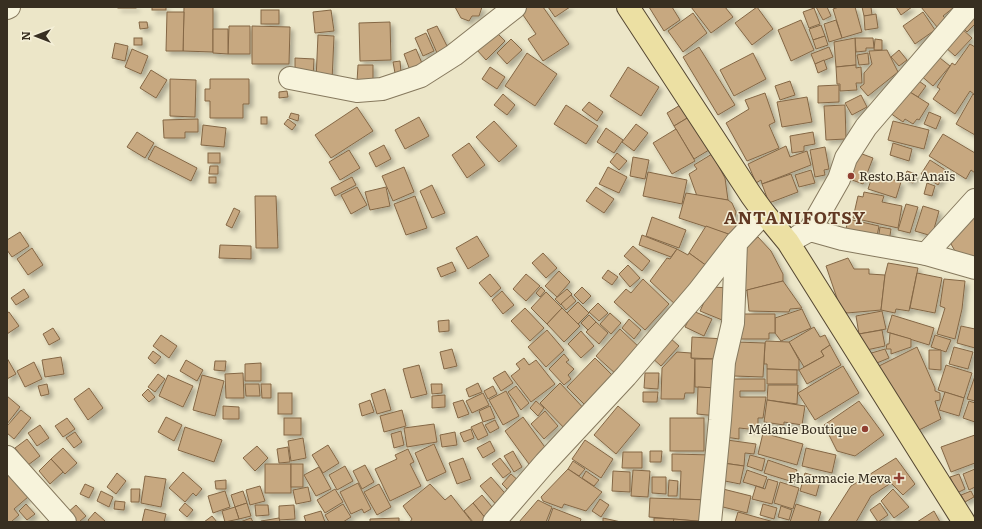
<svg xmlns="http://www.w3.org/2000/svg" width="982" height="529" font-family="Literata,serif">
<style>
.building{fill:#c7a880;stroke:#846745;filter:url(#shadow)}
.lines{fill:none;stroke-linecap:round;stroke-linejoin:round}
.minor-casing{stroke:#86795e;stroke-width:24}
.major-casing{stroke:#554732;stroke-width:24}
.minor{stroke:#f7f3db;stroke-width:22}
.major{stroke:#ece0a3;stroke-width:22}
.poi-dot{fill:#913f32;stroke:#f4efd7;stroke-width:1.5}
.labels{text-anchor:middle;stroke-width:3;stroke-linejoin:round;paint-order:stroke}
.poi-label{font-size:13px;fill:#382f21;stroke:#f4efd7;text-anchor:end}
.district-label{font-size:17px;font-weight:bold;letter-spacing:1px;fill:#623923;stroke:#f4efd7}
</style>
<defs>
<filter id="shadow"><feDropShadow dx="3.5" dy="3.5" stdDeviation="2" flood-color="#0004"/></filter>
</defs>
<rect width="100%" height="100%" fill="#ece6c8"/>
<!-- building -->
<g class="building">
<rect x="118" y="7" width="18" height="1"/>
<rect x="152" y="7" width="14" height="3"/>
<path d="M184,7H213V52L183,51Z"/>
<path d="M455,7H482L479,16H472L469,21L461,18Z"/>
<path d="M528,7H543L569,44L543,61L528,39L536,34L521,12Z"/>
<path d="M548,7H570L555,17Z"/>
<path d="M649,7H672L680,20L664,31Z"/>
<path d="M691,7H725L733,17L711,33Z"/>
<path d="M757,7L773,29L752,45L735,23Z"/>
<path d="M816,7H827L831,16L823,20Z"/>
<path d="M839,7H855L862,32L842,38L833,9Z"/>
<path d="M862,7H871L872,15L864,16Z"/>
<path d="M896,7H912L901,15Z"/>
<path d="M921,7H952L953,8L943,16L946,19L937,27Z"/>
<path d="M814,8L820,24L809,28L803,12Z"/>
<rect x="261" y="10" width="18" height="14"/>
<path d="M331,10L334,31L315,33L313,12Z"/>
<path d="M167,12H184L183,51H166Z"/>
<path d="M923,12L935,30L915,44L903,26Z"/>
<path d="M693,13L707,33L683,52L668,31Z"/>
<path d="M876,14L878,28L865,30L864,16Z"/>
<path d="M971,15L975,18V24L967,32L961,26Z"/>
<path d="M801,20L814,50L791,61L778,30Z"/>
<path d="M836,20L842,38L829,42L824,24Z"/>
<path d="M139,22H147L148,28L140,29Z"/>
<path d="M390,22L391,60L360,61L359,23Z"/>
<path d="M821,25L825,36L813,40L809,29Z"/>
<path d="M229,26H250V54H228Z"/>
<path d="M252,26L290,27L289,64H252Z"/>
<path d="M437,26L448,48L437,53L427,30Z"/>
<path d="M961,28L972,38L955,56L944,46Z"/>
<path d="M213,29H228V54L213,53Z"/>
<path d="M495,31L505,41L486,60L476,49Z"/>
<path d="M426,33L434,51L423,56L415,38Z"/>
<path d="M318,35L334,36L332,81L316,80Z"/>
<path d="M825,36L828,45L816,49L813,40Z"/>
<rect x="134" y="38" width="8" height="7"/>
<path d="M855,38H873L874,48H866V51L856,52Z"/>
<path d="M855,38L856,65L836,67L834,42Z"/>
<path d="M511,39L522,50L507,64L497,53Z"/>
<path d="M875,39L882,40V50H874Z"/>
<path d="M115,43L128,46L125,61L112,58Z"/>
<path d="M970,44L975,47V95L970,91L955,114L933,99L940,89L937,87L952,63L955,65Z"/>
<path d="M699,47L735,105L718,115L683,57Z"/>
<path d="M829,47L833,57L815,64L811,54Z"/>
<path d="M132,49L148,56L141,74L125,67Z"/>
<path d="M416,49L424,68L411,73L404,54Z"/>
<path d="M887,50L898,72L868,96L860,87L864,84V73L872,64L869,51Z"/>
<path d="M899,50L907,60L899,66L891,57Z"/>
<path d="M527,53L557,74L535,106L505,86Z"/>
<path d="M753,53L766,79L734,96L720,70Z"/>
<path d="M868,53L869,64L859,65L857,55Z"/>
<path d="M935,54L950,66L933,86L919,74Z"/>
<path d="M295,58L314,59L313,78L295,77Z"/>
<path d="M824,60L827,69L818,73L815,64Z"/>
<path d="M400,61L401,72L395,73L393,62Z"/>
<path d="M358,65H373V83L357,82Z"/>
<path d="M856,65V68L861,67L862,83H856L857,90L840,91V84H837L836,67Z"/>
<path d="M490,67L505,77L497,89L482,79Z"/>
<path d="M628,67L659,87L641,116L610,96Z"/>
<path d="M151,70L167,80L156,98L140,88Z"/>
<path d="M913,77L926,86L918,97L905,89Z"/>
<path d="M170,79L196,80L195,117L170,116Z"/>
<path d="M210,79H249V104H243V118H210V101H205V89H210Z"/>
<path d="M790,81L795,95L780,100L775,86Z"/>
<path d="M839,85V102L818,103V86Z"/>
<path d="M905,89L929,104L919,120L917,119L913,124L905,119L903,122L890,113Z"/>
<path d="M287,91L288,97L279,98V92Z"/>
<path d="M765,93L775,122L769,125L779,148L747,161L726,123L749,109L745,100Z"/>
<path d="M503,94L515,105L507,115L494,105Z"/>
<path d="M973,94L975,96V135L956,124Z"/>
<path d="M861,95L867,107L852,115L845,103Z"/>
<path d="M807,97L812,122L782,127L777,102Z"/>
<path d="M589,102L603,112L597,121L582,110Z"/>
<path d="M682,104L689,117L674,126L667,113Z"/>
<path d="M566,105L598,126L586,144L554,124Z"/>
<path d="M845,105L846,139L826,140L824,106Z"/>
<path d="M357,107L373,131L331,158L315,135Z"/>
<path d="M929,112L941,117L936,129L924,124Z"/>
<path d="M291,113L299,115L298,121L289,118Z"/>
<rect x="261" y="117" width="6" height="7"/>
<path d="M419,117L429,136L405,149L395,130Z"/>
<path d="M689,117L709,150L694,159L674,126Z"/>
<path d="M198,119V132H185V138H164L163,120Z"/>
<path d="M288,119L296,125L292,130L284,124Z"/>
<path d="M494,121L517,146L499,162L476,137Z"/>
<path d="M893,121L929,130L924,149L888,140Z"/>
<path d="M636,124L648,133L634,151L622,142Z"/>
<path d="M203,125L226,128L224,147L201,145Z"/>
<path d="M606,128L623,140L614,153L597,142Z"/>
<path d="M676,129L695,161L672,174L653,143Z"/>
<path d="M137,132L154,143L145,158L127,147Z"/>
<path d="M813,132L815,144L804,146V151L792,153L790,136Z"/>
<path d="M943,134L975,153V173L971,170L966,179L929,156Z"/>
<path d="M469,143L485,165L467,178L452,155Z"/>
<path d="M893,143L912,149L909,161L890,155Z"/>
<path d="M384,145L391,159L376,167L369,153Z"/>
<path d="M155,146L197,168L191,181L148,159Z"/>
<path d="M786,146L790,157L807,151L811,165L762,184L761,180L756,183L748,164Z"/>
<path d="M825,147L829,169L824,170L825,175L815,177L810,150Z"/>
<path d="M349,150L360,168L340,180L329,162Z"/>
<path d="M854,151L873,158L863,184L844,177Z"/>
<rect x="208" y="153" width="12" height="10"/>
<path d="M617,153L627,161L619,170L610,162Z"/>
<path d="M712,154L725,178L728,200L697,196L689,174L697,169L694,165Z"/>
<path d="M633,157L649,160L645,179L630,176Z"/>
<path d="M930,160L947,171L938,185L921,174Z"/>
<path d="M210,166H218V174H209Z"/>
<path d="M404,167L414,192L393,201L382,176Z"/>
<path d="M608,167L627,177L619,193L599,184Z"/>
<path d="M811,170L815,183L799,187L795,175Z"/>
<path d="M907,171L916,174L913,183L904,180Z"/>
<path d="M648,172L687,180L682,204L643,196Z"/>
<path d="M791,174L798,192L769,203L762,184Z"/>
<path d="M873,174L901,182L896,198L868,189Z"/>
<rect x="209" y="177" width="7" height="6"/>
<path d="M352,177L356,185L335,196L331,188Z"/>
<path d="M927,183L935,186L932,196L924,194Z"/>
<path d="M432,185L445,213L432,218L420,191Z"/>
<path d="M357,187L367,205L351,214L341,195Z"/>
<path d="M386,187L390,206L370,210L365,192Z"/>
<path d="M596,187L614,199L604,213L586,201Z"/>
<path d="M864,192L884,196L882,202L902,206L898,228L853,218L858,196L863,197Z"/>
<path d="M686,193L728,200L732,203L736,212L733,224H736L734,236L679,218Z"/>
<path d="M255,196H276L278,248H256Z"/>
<path d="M415,196L427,228L406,235L394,204Z"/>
<path d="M906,204L918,207L910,233L898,230Z"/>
<path d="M923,206L939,211L932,236L915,231Z"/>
<path d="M234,208L240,211L232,228L226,225Z"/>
<path d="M975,215V258L955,251L951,244L953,239Z"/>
<path d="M652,217L686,230L679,248L646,236Z"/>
<path d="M848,219L879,226L876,241L845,234Z"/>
<path d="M706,226L734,236L711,269L689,253Z"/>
<path d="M880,227L891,229L889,242L878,240Z"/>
<path d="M20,232L29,246L12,257L7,250V240Z"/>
<path d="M642,235L677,249L671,257L639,245Z"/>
<path d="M477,236L489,256L468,269L456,248Z"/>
<path d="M758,237L771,251L783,274V281L740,292L741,249Z"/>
<path d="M220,245L251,246V259L219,258Z"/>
<path d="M633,246L650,261L642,271L624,256Z"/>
<path d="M32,248L43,265L28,275L17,259Z"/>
<path d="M677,249L688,255L689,253L711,269L677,306L650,281L667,258L670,259Z"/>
<path d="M543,253L557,268L546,278L532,263Z"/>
<path d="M848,258L854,269H869V274L885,275L881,310L847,313L840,307L826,266Z"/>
<path d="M452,262L456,271L441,277L437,268Z"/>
<path d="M888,263L918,268L909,311L896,309L895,313L881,310L885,275Z"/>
<path d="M628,265L640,278L630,287L619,274Z"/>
<path d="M608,270L618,277L612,285L602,278Z"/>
<path d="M559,271L570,282L557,297L545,286Z"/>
<path d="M917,273L942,278L935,313L910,308Z"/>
<path d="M490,274L501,288L491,297L479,283Z"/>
<path d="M526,274L540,286L526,301L513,289Z"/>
<path d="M643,279L669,304L645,330L614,302L626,289L631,293Z"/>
<path d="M944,279L965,281L962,309L955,339L937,334L945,308L940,306Z"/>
<path d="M783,281L802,308L790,309L789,312L749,311L747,290Z"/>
<path d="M541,287L545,291L540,297L536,293Z"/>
<path d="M582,287L591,296L583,304L574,295Z"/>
<path d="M711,287L731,288L727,322L700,311Z"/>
<path d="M24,289L29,297L16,305L11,298Z"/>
<path d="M567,289L572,294L561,305L555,299Z"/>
<path d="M502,291L514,305L503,314L492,300Z"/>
<path d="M546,292L562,308L547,324L531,308Z"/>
<path d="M571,295L576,301L566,310L561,304Z"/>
<path d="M578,302L589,313L578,324L567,313Z"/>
<path d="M598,303L608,313L599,321L589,312Z"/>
<path d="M525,308L544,328L530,341L511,321Z"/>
<path d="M562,308L580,326L564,342L547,324Z"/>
<path d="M802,309L811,328L781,341L775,333V318Z"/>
<path d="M693,311L712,319L704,336L685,327Z"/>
<path d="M882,311L886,329L859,334L856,316Z"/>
<path d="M9,312L19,326L7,334V313Z"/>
<path d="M610,313L621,323L611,334L600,324Z"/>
<path d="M738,314H775V333H769V339H738Z"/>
<path d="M589,315L596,322L588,330L581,323Z"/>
<path d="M892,315L934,328L929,345L887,332Z"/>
<path d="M629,319L641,330L634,339L622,328Z"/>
<path d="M449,320V331L439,332L438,321Z"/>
<path d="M596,322L608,333L599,344L586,332Z"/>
<path d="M961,326L975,329V348L957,343Z"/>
<path d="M814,327L820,337L825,335L830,345L821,351L824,356L804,367L789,342Z"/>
<path d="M53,328L60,339L49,345L43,334Z"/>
<path d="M620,329L641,349L617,375L596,356Z"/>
<path d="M547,330L564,350L546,367L528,347Z"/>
<path d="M882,330L885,346L862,351L859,334Z"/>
<path d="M581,331L594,346L581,358L568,344Z"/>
<path d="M890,333L911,339V347L891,354V349H886L887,344H889Z"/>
<path d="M161,335L177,346L169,358L153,346Z"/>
<path d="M935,335L951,340L946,352L931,347Z"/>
<path d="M669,337L679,346L661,366L650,356Z"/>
<path d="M692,337L724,339L716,359L691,358Z"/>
<path d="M766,341L789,342L799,360V370L767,369V364H764L765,343Z"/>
<path d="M736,342L765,343L763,377L734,376Z"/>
<path d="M830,345L841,365L807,384L799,370L824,356L821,351Z"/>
<path d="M917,347L935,388V391L940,393V400L935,401L941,419L917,431L877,367Z"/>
<path d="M954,347L973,352L968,369L949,364Z"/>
<path d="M452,349L457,366L444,369L440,352Z"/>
<path d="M885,349L889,358L872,365L868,354Z"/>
<path d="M929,350H941V370L929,369Z"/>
<path d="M153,351L161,357L155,364L148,358Z"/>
<path d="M677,352L691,353V358L695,359L694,393H685L684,399H661L662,368Z"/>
<path d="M564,354L569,360L566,362L574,369L568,375L571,379L564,385L549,369Z"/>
<path d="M61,357L64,374L45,377L42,360Z"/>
<path d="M7,358L16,374L7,379Z"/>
<path d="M524,358L529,365L536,360L555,384L531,402L511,376L520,369L516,364Z"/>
<path d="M595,358L617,380L589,409L567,387Z"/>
<path d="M695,359H716V388L695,387Z"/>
<path d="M186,360L203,370L197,381L180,371Z"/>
<path d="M215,361H226L225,371L214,370Z"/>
<path d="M34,362L42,379L25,387L17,371Z"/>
<path d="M261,363V381H245V364Z"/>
<path d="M419,365L427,394L411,398L403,369Z"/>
<path d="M946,365L972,373L964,398L938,390Z"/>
<path d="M843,366L859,393L815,420L798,393Z"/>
<path d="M767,369L797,370V384H767Z"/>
<path d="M505,371L513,383L501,391L493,378Z"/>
<path d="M243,373L244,398H226L225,374Z"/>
<path d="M645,373H659L658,389L644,388Z"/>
<path d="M158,374L165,379L155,392L148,387Z"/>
<path d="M168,375L193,386L183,407L159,396Z"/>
<path d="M202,375L224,381L215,416L193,410Z"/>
<path d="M975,376V401L967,399Z"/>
<path d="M733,379H765V391H740V397H766L763,418H758V430L739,428V439L725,437Z"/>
<path d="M478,383L482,392L469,397L466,389Z"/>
<path d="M560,383L588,413L568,432L540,403Z"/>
<path d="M47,384L49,394L41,396L38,386Z"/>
<path d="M245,384H259L260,396H246Z"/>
<path d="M261,384H271V398H262Z"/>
<path d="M431,384H442V393L432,394Z"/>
<path d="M768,385H798L797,404L767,400Z"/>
<path d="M493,386L497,394L488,399L484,391Z"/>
<path d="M516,386L529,403L521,410L508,392Z"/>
<path d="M698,387L718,388L717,416L697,414Z"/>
<path d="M89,388L103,408L88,420L74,399Z"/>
<path d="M148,389L155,397L149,402L142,395Z"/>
<path d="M385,389L391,410L377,414L371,394Z"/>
<path d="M506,391L519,416L503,425L489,400Z"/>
<path d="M643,392H658L657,402H643Z"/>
<path d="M945,392L964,398L959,416L939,410Z"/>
<rect x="278" y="393" width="14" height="21"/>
<path d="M483,393L489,405L472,413L466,401Z"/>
<path d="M445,395V407L432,408V396Z"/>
<path d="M7,396L20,407L7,424Z"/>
<path d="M370,400L374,412L362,416L359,404Z"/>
<path d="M463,400L469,414L458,418L453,403Z"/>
<path d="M767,400L805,406L802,425L784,422V425L764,422Z"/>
<path d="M536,401L544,408L538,416L530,408Z"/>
<path d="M859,401L884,435L855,456L837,451L824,425Z"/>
<path d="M969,401L975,403V422L963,418Z"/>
<path d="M223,406L239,407V419H223Z"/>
<path d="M490,406L495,418L483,422L479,411Z"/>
<path d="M618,406L640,425L616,454L594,435Z"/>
<path d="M21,410L31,418L14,439L7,433V426Z"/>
<path d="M402,410L406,426L384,432L380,416Z"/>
<path d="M545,411L558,426L544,439L531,424Z"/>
<path d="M166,417L182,425L174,441L158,432Z"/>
<path d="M523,417L547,450L529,464L505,431Z"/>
<path d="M67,418L75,429L63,437L55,426Z"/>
<rect x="284" y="418" width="17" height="17"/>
<rect x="670" y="418" width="34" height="33"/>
<path d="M495,420L499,428L490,433L485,425Z"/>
<path d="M482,422L488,435L478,440L471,427Z"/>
<path d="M434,424L437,442L407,447L404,428Z"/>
<path d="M40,425L49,438L37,446L28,433Z"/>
<path d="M185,427L222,440L214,462L178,450Z"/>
<path d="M471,429L474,438L464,442L460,433Z"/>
<path d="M401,431L404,445L394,448L391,434Z"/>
<path d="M75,432L82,442L74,448L66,438Z"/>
<path d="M455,432L457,445L442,447L440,435Z"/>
<path d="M763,433L803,444L797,465L758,454Z"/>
<path d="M975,435V463L951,472L941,447Z"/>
<path d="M303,438L306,458L291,461L288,441Z"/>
<path d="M27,439L40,456L28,465L15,448Z"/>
<path d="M585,440L613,459L601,478L572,459Z"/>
<path d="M727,440L756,444L754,454L745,453L744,466L723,463Z"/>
<path d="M490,441L495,451L483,458L477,448Z"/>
<path d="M434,444L446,472L427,481L415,453Z"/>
<path d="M328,445L339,463L323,473L312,455Z"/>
<path d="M257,446L268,458L255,471L243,458Z"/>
<path d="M288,447L290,462L279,463L277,449Z"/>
<path d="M63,448L77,463L65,474L51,459Z"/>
<path d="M806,448L836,455L832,473L802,466Z"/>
<path d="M408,449L414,462L410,464L421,486L390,501L375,469L397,459L395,455Z"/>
<path d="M513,451L522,467L514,472L504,456Z"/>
<path d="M650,451H662L661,462H650Z"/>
<path d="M623,452H642V468H622Z"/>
<path d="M672,454L713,455L711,500L680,499L681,471H672Z"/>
<path d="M750,455L765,459L762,471L747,466Z"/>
<path d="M463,458L471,479L457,484L449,463Z"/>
<path d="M500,458L511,472L503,478L492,464Z"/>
<path d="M896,458L915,484L903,495L891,483L871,496L856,522H828L851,486Z"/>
<path d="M51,459L63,472L50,484L39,471Z"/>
<path d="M768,460L797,470L793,482L764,473Z"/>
<path d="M573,461L585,469L579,476L568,469Z"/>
<path d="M723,463L744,466L740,484L720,480Z"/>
<rect x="265" y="464" width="26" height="29"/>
<rect x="291" y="464" width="12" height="23"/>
<path d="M365,465L374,482L362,489L353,471Z"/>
<path d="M345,466L353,481L337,490L329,475Z"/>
<path d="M319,467L331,489L316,496L304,475Z"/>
<path d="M568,469L602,492L586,511L564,504L562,508L543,501L541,497Z"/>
<path d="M975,469V487L969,490L963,474Z"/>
<path d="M633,470L650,471L648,497L631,496Z"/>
<path d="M747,470L767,477L763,488L743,482Z"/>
<path d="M586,471L599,480L594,486L582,478Z"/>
<path d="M613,471L630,472V492L612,491Z"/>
<path d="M183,472L202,489L196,496L193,493L185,502L169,488Z"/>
<path d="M7,473L28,497L14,509L19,515L11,522H7Z"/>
<path d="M117,473L126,481L116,494L107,487Z"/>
<path d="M805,473L821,478L816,496L800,491Z"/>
<path d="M511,474L519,481L510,492L502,484Z"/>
<path d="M959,474L965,489L957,493L950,477Z"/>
<path d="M145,476L166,479L161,507L141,503Z"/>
<path d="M491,477L509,498L498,507L480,486Z"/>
<path d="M652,477H666V494L652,493Z"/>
<path d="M768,479L778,482L772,504L752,499L756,486L765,489Z"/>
<path d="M226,480V489H216L215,481Z"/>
<path d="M669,480L678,481L677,496H668Z"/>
<path d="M780,482L799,488L793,509L774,503Z"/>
<path d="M358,483L371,509L364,513L362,509L351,514L340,492Z"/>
<path d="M85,484L94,488L89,498L80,494Z"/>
<path d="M379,484L391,507L377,515L364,492Z"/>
<path d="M430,484L445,500L451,495L472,522H410L412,519L403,506Z"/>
<path d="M260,486L265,501L250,505L246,490Z"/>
<path d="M308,487L311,501L296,504L293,490Z"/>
<path d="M131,489H140L139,502H131Z"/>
<path d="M335,489L343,502L325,513L317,500Z"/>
<path d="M723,489L751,496L747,513L719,506Z"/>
<path d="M893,489L909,507L894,518L881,501Z"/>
<path d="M101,491L113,497L109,507L97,501Z"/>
<path d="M225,491L230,507L213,513L208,496Z"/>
<path d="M243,491L247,503L235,507L231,495Z"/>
<path d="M971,491L974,497L965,502L961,495Z"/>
<path d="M482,495L497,513L487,520L473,503Z"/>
<path d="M650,498L709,500L708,522L649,517Z"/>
<path d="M600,499L609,505L601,517L592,511Z"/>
<path d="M538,500L552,507L546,522H519Z"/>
<path d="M115,501L125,502L124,510L114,509Z"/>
<path d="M185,503L193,510L187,517L179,510Z"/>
<path d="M247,503L251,516L239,519L235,507Z"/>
<path d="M473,503L486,519L482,522H473L464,511Z"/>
<path d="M880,503L888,515L878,522L870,510Z"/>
<path d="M26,504L35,514L27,520L19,511Z"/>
<path d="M343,504L351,517L343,522H329L325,515Z"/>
<path d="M763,504L777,508L774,519L760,515Z"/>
<path d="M796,504L821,512L818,522H790Z"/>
<path d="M76,505L86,516L79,522H74L66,514Z"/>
<path d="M255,505H268L269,515L256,516Z"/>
<path d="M294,505L295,519L279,520V506Z"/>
<path d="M781,506L792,510L789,520L778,517Z"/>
<path d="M235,507L239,519L225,522L222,511Z"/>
<path d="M553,508L581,519L580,522H548Z"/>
<path d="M145,509L166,514L164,522H142Z"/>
<path d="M321,511L325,522H306L304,516Z"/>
<path d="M934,511L940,522H917Z"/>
<path d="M95,512L105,521L104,522H89L88,520Z"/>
<path d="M738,512L774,522H735Z"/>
<path d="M212,516L217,522H204Z"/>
<path d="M251,518L253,522H240Z"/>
<path d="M279,518L280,522H261V521Z"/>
<path d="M399,518V522H370V519Z"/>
<path d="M603,518L621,522H603Z"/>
<path d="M654,518L674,519L673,522H654Z"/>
<path d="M674,519L708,522H673Z"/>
</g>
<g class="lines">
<defs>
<g id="minor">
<path d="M7,8L9,7"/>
<path d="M290,78L357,91L382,89L421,76L454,55L515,7"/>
<path d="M810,230L839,179L846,158L866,127L969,7"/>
<path d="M799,236L810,230L842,239L926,254L975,268"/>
<path d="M926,254L975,200"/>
<path d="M7,457L65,522"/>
<path d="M494,522L545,463L626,376L698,292L736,243"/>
<path d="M710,522L720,420L724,362L733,323L736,243L764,213"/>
</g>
<path id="major" d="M628,7L751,195L764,213L788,242L964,522"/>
</defs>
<!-- minor casing -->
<use href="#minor" class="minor-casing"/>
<!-- major casing -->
<use href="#major" class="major-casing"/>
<!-- minor -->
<use href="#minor" class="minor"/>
<!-- major -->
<use href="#major" class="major"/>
</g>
<!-- markers -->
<g class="poi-dot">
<circle cx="851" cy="176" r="4"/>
<circle cx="865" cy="429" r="4"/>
<path d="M897 472h4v4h4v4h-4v4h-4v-4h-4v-4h4z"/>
</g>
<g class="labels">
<!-- poi labels -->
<g class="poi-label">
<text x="859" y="181" text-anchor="start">Resto Bar Anaïs</text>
<text x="857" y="434">Mélanie Boutique</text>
<text x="891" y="483">Pharmacie Meva</text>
</g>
<!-- district labels -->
<g class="district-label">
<text x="795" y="224">ANTANIFOTSY</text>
</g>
</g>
<!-- border -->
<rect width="982" height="529" fill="none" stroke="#382f21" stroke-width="16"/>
<!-- north arrow -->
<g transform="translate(36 36) rotate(270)" stroke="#f4efd7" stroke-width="3" paint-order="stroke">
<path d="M0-3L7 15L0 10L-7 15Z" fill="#382f21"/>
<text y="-6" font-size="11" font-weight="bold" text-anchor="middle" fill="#382f21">N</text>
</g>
</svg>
